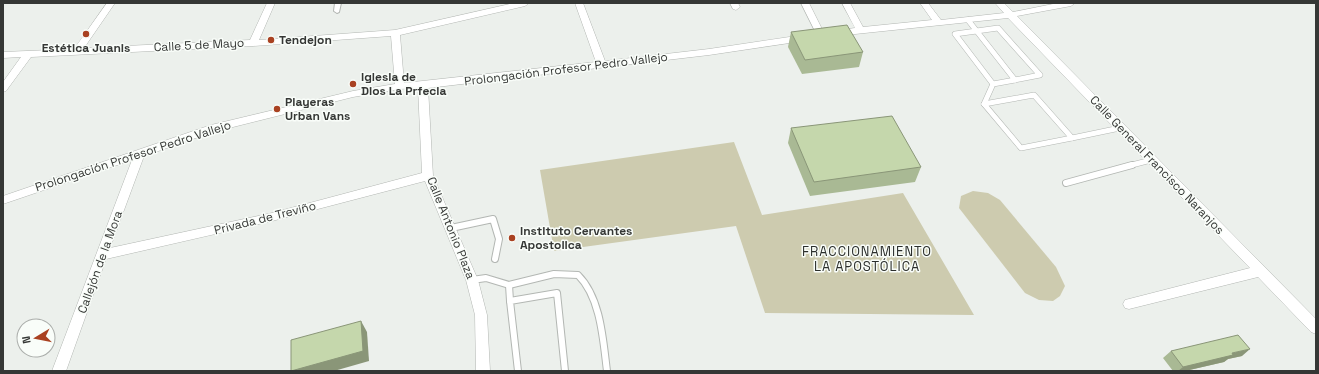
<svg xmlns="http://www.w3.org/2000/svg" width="1319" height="374" font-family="'Space Grotesk',sans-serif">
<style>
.green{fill:#cdcbaf}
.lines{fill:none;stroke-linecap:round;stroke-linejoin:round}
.service-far1-casing{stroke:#b3b7b3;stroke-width:6}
.service-casing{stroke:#b3b7b3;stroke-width:8}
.pedestrian-casing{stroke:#b3b7b3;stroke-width:2}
.minor-casing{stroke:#b3b7b3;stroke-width:1}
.service-far1{stroke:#fff;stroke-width:5}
.service{stroke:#fff;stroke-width:6}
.pedestrian{fill:#fff;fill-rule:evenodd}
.minor{fill:#fff;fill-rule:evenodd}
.wall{fill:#a9b994}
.shaded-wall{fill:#8a9678}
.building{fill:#c5d7ac;stroke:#8a9678}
.poi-dot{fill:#a94121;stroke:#f9fdf9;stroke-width:1.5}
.labels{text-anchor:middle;stroke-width:3;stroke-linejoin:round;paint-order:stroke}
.poi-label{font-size:12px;font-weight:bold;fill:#353735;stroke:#f9fdf9;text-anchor:start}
.street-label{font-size:12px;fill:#353735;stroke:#f9fdf9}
.neighbourhood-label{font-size:13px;letter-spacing:1px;fill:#2b2e2b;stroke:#f9fdf9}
</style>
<rect width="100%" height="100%" fill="#ecf0ec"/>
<!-- green -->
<g class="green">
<path d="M734,142L762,215L903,193L974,315L765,313L736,226L554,251L540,170Z"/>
<path d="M973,191L988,193L1000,200L1056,267L1065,286L1060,296L1053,301L1039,300L1025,293L959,208L961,196Z"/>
</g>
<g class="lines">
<defs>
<g id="service-far1">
<path d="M968,20L1015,80L993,84L984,104"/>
<path d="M993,84L955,34L998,28L1040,75L1015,80"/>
<path d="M1034,95L1072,138L1021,148L984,104Z"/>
<path d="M1072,138L1120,128"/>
<path d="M1128,166L1151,160"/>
</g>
<g id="service">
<path d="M1066,183L1132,165"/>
<path d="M451,228L493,219L499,239L495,259"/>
<path d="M472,280L486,278L509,285L554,274L578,275C601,298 603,340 607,371"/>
<path d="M509,285L510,301"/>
<path d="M518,371L510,301L557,293L565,371"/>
</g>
<path id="pedestrian" d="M335,3H341L339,12L337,13L334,11Z"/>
<g id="minor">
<path d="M107,3H115L84,48L250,40L267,3H275L259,40L395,30L514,3H529L525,6L400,35L404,83L596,62L575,3H583L605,61L709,49L803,35L808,38L803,41L709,55L428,88L433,176L478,280L487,315L490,371H476L475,315L466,280L425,181L272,221L106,259L66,371H52L132,160L3,204V196L211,125L353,91L395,84L391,36L253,46L31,57L6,91L3,92V82L21,57L3,58V52L74,49ZM418,88L422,173L272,213L110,248L144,156L213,132L353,97L400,89Z"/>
<path d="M730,3H738L740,7L736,10L733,9Z"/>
<path d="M801,3H809L825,35L824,37H818Z"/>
<path d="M842,3H850L863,27L932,20L920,3H928L941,20L1004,13L995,3H1004L1013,12L1058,3H1075L1071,6L1017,16L1316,319V334L1311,332L1258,277L1129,309L1125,308L1123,304L1125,300L1129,299L1250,268L1008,18L836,36L833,35V31L855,28Z"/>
</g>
</defs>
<!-- service-far1 casing -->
<use href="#service-far1" class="service-far1-casing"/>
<!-- service casing -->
<use href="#service" class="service-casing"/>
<!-- pedestrian casing -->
<use href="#pedestrian" class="pedestrian-casing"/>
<!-- minor casing -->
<use href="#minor" class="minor-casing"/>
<!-- service-far1 -->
<use href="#service-far1" class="service-far1"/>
<!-- service -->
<use href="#service" class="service"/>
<!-- pedestrian -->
<use href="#pedestrian" class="pedestrian"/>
<!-- minor -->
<use href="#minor" class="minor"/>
</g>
<!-- wall -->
<g class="wall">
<path d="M791,32L863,52L859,67L802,74L788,47Z"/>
<path d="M791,128L921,167L915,182L810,196L788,143Z"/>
<path d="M1171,351L1242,356L1228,359L1224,362L1185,371H1173L1163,358Z"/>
</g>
<!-- shaded-wall -->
<g class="shaded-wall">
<path d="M361,321L367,332L369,361L334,371H292Z"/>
<path d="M1250,349L1242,356L1228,359L1224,362L1185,371H1178L1183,367L1232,353Z"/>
</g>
<!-- building -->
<g class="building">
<path d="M847,25L863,52L805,60L791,32Z"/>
<path d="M892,116L921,167L814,182L791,128Z"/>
<path d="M361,321L363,351L291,371V340Z"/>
<path d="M1238,335L1250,349L1232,353L1233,355L1183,367L1171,351Z"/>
</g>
<!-- markers -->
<g class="poi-dot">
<circle cx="86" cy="34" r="4"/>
<circle cx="271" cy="40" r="4"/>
<circle cx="353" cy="84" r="4"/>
<circle cx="277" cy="109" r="4"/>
<circle cx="512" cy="238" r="4"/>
</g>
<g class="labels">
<!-- poi labels -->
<g class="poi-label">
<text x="279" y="44">Tendejon</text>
<text x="86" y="52" text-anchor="middle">Estética Juanis</text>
<text x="361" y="81">Iglesia de<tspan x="361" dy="14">Dios La Prfecia</tspan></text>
<text x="285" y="106">Playeras<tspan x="285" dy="14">Urban Vans</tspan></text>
<text x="520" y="235">Instituto Cervantes<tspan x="520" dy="14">Apostolica</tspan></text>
</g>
<!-- street labels -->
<g class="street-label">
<text transform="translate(199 45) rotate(-3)" y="4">Calle 5 de Mayo</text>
<text transform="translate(566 69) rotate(-7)" y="4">Prolongación Profesor Pedro Vallejo</text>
<text transform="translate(133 156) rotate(-18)" y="4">Prolongación Profesor Pedro Vallejo</text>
<text transform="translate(1157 165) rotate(46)" y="4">Calle General Francisco Naranjos</text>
<text transform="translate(265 218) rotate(-14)" y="4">Privada de Treviño</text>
<text transform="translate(451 228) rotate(68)" y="4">Calle Antonio Plaza</text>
<text transform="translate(100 262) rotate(-70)" y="4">Callejón de la Mora</text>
</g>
<!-- neighbourhood labels -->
<g class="neighbourhood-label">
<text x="867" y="256">FRACCIONAMIENTO<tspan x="867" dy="15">LA APOSTÓLICA</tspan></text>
</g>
</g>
<!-- border -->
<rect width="1319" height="374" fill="none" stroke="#353735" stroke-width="8"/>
<!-- north arrow -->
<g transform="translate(36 338) rotate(260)"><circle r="19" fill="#f9fdf9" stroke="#abaeab"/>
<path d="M0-3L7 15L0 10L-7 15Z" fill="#a94121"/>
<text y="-6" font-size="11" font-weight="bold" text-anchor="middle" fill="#353735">N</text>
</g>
</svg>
